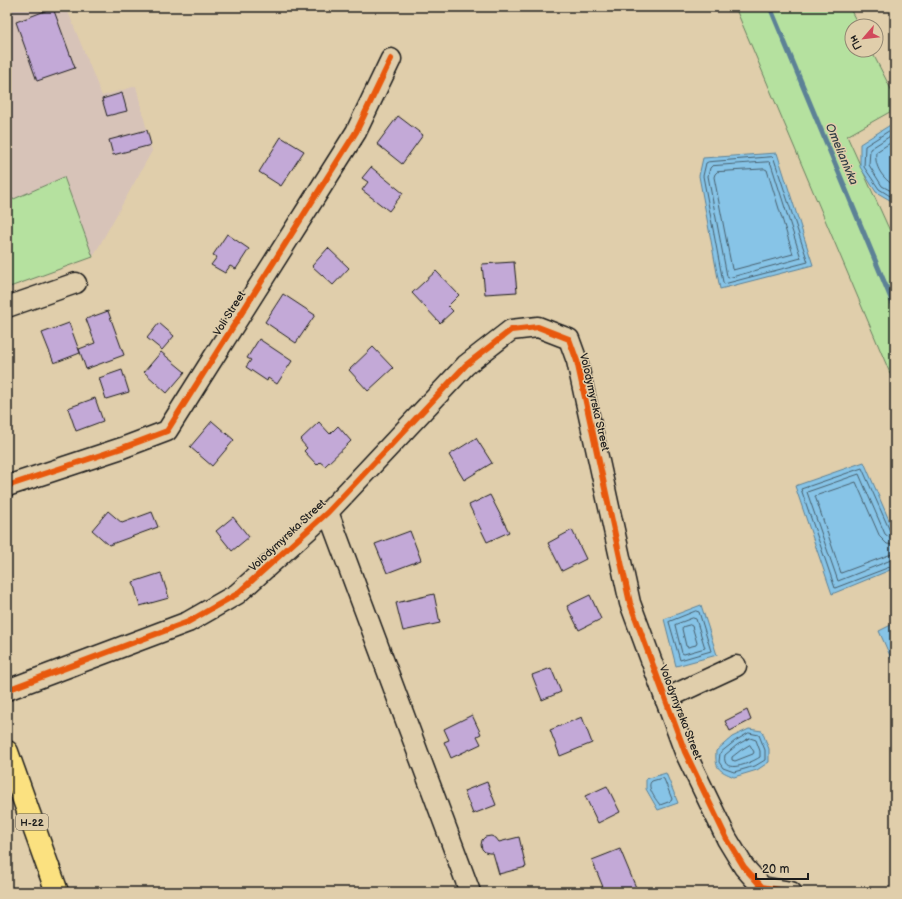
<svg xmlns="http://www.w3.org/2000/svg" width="902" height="899" font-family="'Balsamiq Sans',sans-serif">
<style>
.built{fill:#d7c3b8}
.green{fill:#b5e19f;stroke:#687e5e}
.water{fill:#87c4e7;stroke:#5c8196}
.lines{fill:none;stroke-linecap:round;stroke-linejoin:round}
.shore{stroke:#475f6d;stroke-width:1}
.stream{stroke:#5c8196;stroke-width:5}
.building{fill:#c3a9d7;stroke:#1c1c1c}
.minor-casing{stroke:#1c1c1c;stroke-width:23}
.major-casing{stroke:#1c1c1c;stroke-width:25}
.minor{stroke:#e0ceab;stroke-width:20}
.major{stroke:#fbe180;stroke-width:22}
.cycleway-casing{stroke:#e0ceab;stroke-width:8}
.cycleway{stroke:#e8590c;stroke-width:6}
.labels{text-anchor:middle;stroke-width:3;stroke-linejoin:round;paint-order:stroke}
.shield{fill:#e0ceab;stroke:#575147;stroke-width:1}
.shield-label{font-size:10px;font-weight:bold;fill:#1c1c1c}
.street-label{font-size:11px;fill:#1c1c1c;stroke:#e0ceab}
.water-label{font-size:12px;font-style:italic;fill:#313e45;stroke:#e0ceab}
</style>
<rect width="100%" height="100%" fill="#e0ceab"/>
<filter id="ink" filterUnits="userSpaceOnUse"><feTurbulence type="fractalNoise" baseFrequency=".025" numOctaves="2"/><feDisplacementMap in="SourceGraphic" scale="8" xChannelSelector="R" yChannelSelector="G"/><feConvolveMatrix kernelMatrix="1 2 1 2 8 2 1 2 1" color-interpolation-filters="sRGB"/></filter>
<g filter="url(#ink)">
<!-- built -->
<path class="built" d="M7,7H66L102,96L136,86L152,151L93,257L64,177L7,202Z"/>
<!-- green -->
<g class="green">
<path d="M735,7H849L859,26H852V50H871L895,97V109L847,136L895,242V385Z"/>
<path d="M64,177L93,257L7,288V202Z"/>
</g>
<!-- water -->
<g class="water">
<path d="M895,122V203L876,192L860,167V144Z"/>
<path d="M777,153L813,265L720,289L699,176L703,158Z"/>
<path d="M864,462L895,534V568L832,594L795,486Z"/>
<path d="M701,605L717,655L676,666L664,619Z"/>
<path d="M895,623V667L879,631Z"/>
<path d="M749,729L762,731L769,749V762L757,770L734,777C718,770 715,769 716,751L732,737Z"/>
<path d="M666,773L678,803L658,810L646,789V779Z"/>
</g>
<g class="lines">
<!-- shore -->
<g class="shore">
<path d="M895,127L865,146L864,167L879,189L895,199"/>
<path d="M895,133L870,149L869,165L882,186L895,193"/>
<path d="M895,140L876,152C874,167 883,179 895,186"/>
<path d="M772,157L774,159L808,262L724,284L723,282L703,176L706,163L708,162Z"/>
<path d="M769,162L771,164L801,258L728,278L727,276L708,176L710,168L712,166Z"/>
<path d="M765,169L767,170L793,254L733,270L732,269L714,177L715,174L717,172Z"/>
<path d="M895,534H892L890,531L862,468L801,489L835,588L895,565"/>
<path d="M895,539L890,538L885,534L859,474L807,492L838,581L891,560H895"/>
<path d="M895,545L887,544L880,537L856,482L815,496L841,573L889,555L895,554"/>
<path d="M696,611L699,612L711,651L680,660L669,622Z"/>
<path d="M693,618L696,619L705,648L684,654L682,653L675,625Z"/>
<path d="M690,625L692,626L697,643L696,645L688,647L686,646L682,629L683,627Z"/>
<path d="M749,733L759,735L765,750V760L755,766L734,772L723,768L719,762L720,753L735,741Z"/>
<path d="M750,738L756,740L760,751V757C751,763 721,776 725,755L737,745Z"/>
<path d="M750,745L754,752L753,754L735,761L732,760V757L741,750Z"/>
<path d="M662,778L664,779L672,799L671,801L660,805C657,801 645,786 652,781C655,780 659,779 662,778Z"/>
</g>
<!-- stream -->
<path class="stream" d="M770,7L895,308"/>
</g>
<!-- building -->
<g class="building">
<path d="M53,8L75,68L37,81L16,22Z"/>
<path d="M122,93L127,111L107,116L102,99Z"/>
<path d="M398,116L423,135L402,164L377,144Z"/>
<path d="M147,130L151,145L113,155L109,140Z"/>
<path d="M281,137L304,151L281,186L259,172Z"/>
<path d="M371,167L403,193L389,211L362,190L368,182L362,178Z"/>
<path d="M227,234L249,249L236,269L230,266L225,273L211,265L217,257L213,255Z"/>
<path d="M328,248L349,268L333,285L312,266Z"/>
<path d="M514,262L517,292L485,294L482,264Z"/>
<path d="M436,271L459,295L448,306L453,311L440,323L412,293Z"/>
<path d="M283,294L315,315L296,343L265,322Z"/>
<path d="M108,311L124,355L86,369L79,349L95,343L86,319Z"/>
<path d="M69,323L80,353L54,363L42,333Z"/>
<path d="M159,323L174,336L162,350L147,338Z"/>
<path d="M259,339L292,361L277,384L268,378L267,381L246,367L251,360L247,358Z"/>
<path d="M373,347L393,368L368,391L349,370Z"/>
<path d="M161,352L185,372L167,393L144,372Z"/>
<path d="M122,370L129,392L106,399L99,378Z"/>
<path d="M95,398L103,421L76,431L68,408Z"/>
<path d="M212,421L234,440L212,466L190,447Z"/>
<path d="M319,422L330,434L338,426L351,441L325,466L320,462L317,465L304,451L307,448L300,440Z"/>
<path d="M476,438L492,463L464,480L449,455Z"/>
<path d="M490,495L509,532L487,542L469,505Z"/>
<path d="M108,511L122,523L152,512L158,527L109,545L92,530Z"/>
<path d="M233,517L249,537L232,551L216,531Z"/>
<path d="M572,530L586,559L562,571L548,543Z"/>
<path d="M410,531L421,560L387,573L375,544Z"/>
<path d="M161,573L169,598L140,606L133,582Z"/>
<path d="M434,594L440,623L403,631L396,603Z"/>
<path d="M590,595L601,619L579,630L567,606Z"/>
<path d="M551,668L561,692L542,700L532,675Z"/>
<path d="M747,710L751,720L730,731L725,721Z"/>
<path d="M472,715L481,734L477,736L481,744L451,758L444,742L449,740L444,729Z"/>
<path d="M582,717L592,743L560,756L550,730Z"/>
<path d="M487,782L496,805L473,814L464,791Z"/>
<path d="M607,786L620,812L598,823L585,796Z"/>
<path d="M491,836L496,838L499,842L519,837L526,867L499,874L493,853H489L485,852L482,849L481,845L482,840L485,837Z"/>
<path d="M620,849L637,890L632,892H605L592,860Z"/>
</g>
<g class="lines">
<defs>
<g id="minor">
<path d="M7,307L76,283"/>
<path d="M7,486L122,448L167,431L356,132L391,59"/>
<path d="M328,512L470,892"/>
<path d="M7,690L188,622L237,594L328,512L466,365L511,330L538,327L569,339L577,361L630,603L685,752L727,839L744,867L762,887L791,892"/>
<path d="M665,699L736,666"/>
</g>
<path id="major" d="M7,752L57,892"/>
</defs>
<!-- minor casing -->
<use href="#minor" class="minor-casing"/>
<!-- major casing -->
<use href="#major" class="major-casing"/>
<!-- minor -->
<use href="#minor" class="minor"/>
<!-- major -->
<use href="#major" class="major"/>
<defs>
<g id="cycleway">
<path d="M7,486L122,448L167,431L356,132L391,59"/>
<path d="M7,690L188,622L237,594L328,512L466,365L511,330L538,327L569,339L577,361L630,603L685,752L727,839L744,867L762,887L791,892"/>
</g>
</defs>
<!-- cycleway casing -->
<use href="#cycleway" class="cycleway-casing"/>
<!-- cycleway -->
<use href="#cycleway" class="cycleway"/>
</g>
</g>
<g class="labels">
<!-- shield labels -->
<rect class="shield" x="16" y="814" width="32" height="16" rx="3"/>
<g class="shield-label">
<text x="32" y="826">Н-22</text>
</g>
<!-- street labels -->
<g class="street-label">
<text transform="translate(229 313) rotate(-58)" y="4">Voli Street</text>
<text transform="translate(595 402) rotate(77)" y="4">Volodymyrska Street</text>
<text transform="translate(287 535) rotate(-43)" y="4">Volodymyrska Street</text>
<text transform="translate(681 712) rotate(69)" y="4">Volodymyrska Street</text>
</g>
<!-- water labels -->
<g class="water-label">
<text transform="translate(842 154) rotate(67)" y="4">Omelianivka</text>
</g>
</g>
<!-- margin -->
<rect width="902" height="899" fill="none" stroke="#e0ceab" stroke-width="24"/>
<rect x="12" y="12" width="878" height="875" fill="none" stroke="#1c1c1c" stroke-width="1.5" filter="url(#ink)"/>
<!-- north arrow -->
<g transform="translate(864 38) rotate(242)"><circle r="19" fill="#e0ceab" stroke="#928772"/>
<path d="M0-3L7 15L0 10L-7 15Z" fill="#d1495b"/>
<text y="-6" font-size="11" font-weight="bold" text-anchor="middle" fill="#1c1c1c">Пн</text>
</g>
<!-- scale -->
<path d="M756 873v6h52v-6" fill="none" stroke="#1c1c1c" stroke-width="2"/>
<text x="762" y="873" font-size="12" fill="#1c1c1c" stroke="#e0ceab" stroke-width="3" paint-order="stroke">20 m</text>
</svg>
